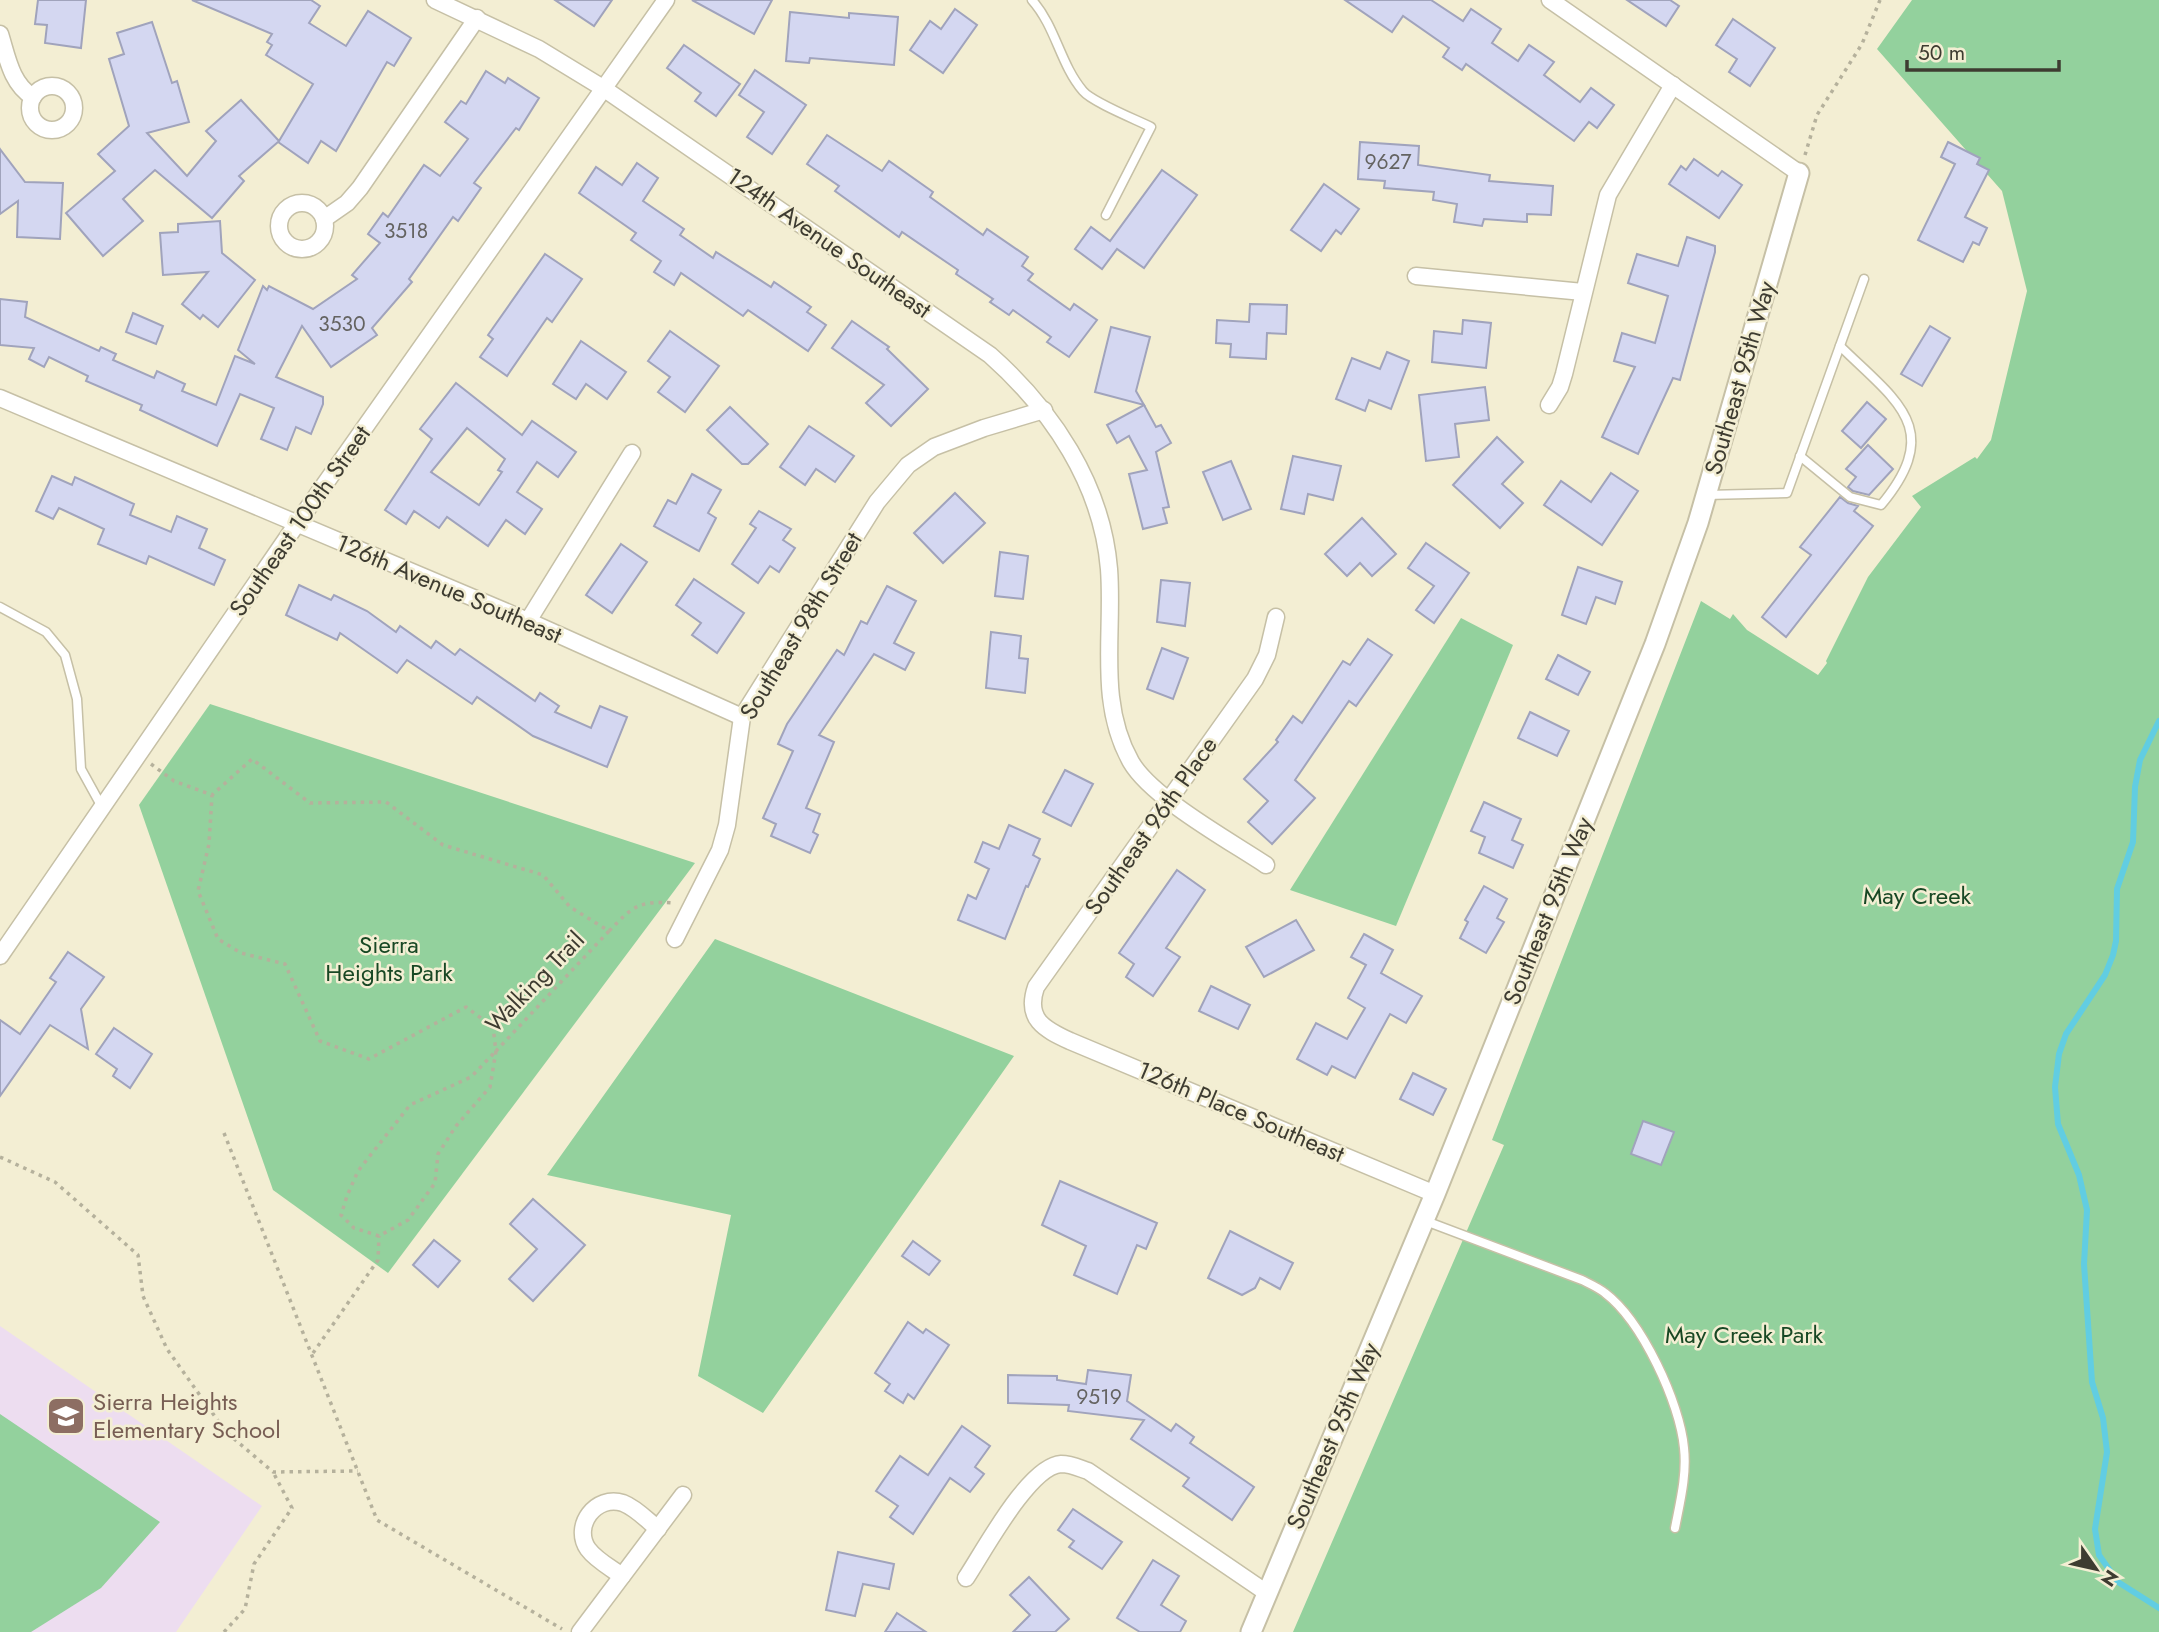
<svg xmlns="http://www.w3.org/2000/svg" width="2159" height="1632" font-family="Jost,sans-serif">
<style>
.education{fill:#edddf0}
.green{fill:#93d19d}
.lines{fill:none;stroke-linecap:round;stroke-linejoin:round}
.stream{stroke:#61cde2;stroke-width:6}
.building{fill:#d4d7f1;stroke:#a0a3bc;stroke-width:2;fill-rule:evenodd}
.service-casing{stroke:#c6c0a6;stroke-width:11}
.minor-casing{stroke:#c6c0a6;stroke-width:19}
.tertiary-casing{stroke:#c6c0a6;stroke-width:23}
.path{stroke:#b5b19c;stroke-width:3.5;stroke-dasharray:3.5 5;stroke-linecap:butt}
.service{stroke:#fff;stroke-width:8}
.minor{stroke:#fff;stroke-width:16}
.tertiary{stroke:#fff;stroke-width:19}
.labels{text-anchor:middle;stroke-width:5;stroke-linejoin:round;paint-order:stroke}
.number-label{font-size:21px;fill:#646361}
.street-label{font-size:24px;fill:#3e3c31;stroke:#f3eed3}
.park-label{font-size:24px;fill:#184824;stroke:#f3eed3}
.education-label{font-size:24px;fill:#785e54;stroke:#f3eed3;text-anchor:start}
</style>
<rect width="100%" height="100%" fill="#f3eed3"/>
<!-- education -->
<path class="education" d="M0,1326L262,1506L176,1632H0Z"/>
<!-- green -->
<g class="green">
<path d="M1912,0H2159V1632H1293L1504,1145L1492,1140L1701,601L1730,619L1733,614L1747,630L1818,675L1827,663L1826,661L1868,577L1921,507L1912,496L1975,457L1977,459L1991,440L2027,291L2002,191L1877,49Z"/>
<path d="M1461,618L1513,645L1396,926L1290,890Z"/>
<path d="M210,704L695,863L388,1273L273,1190L139,805Z"/>
<path d="M715,939L1014,1056L763,1413L698,1376L731,1215L547,1175Z"/>
<path d="M0,1414L160,1522L101,1588L31,1632H0Z"/>
</g>
<g class="lines">
<!-- stream -->
<path class="stream" d="M2159,721L2140,760L2135,787L2133,842L2117,889L2116,941L2113,955L2105,975L2066,1034L2059,1054L2055,1087L2058,1124L2079,1175L2087,1210L2084,1264L2092,1382L2103,1418L2107,1452L2095,1529L2099,1555L2118,1582L2159,1608"/>
</g>
<!-- building -->
<g class="building">
<path d="M38,0H86L81,48L45,43L47,25L35,24Z"/>
<path d="M192,0H311L320,6L309,23L346,46L368,11L411,38L394,66L387,62L336,151L321,141L308,163L278,142L239,176L244,181L212,218L155,170L123,199L143,221L103,256L66,213L115,171L98,154L129,126L109,59L124,54L117,33L152,22L172,83L177,81L189,122L147,133L187,176L216,141L206,131L241,100L279,141L313,84L266,55L272,45L267,42L272,34Z"/>
<path d="M555,0H612L594,26Z"/>
<path d="M692,0H772L754,34Z"/>
<path d="M1345,0H1431L1463,21L1471,9L1501,29L1492,43L1518,61L1529,45L1554,62L1544,75L1580,102L1591,88L1614,105L1597,128L1589,122L1574,141L1466,64L1462,70L1443,57L1449,48L1403,16L1392,32Z"/>
<path d="M1627,0H1670L1679,6L1666,26Z"/>
<path d="M955,9L977,25L943,73L910,50L930,21L941,29Z"/>
<path d="M790,12L849,18V13L898,17L894,65L810,58L809,63L786,61Z"/>
<path d="M1733,19L1775,48L1750,86L1729,72L1737,59L1716,45Z"/>
<path d="M684,45L740,84L716,116L695,101L701,93L667,68Z"/>
<path d="M755,70L806,105L772,154L747,137L764,112L739,95Z"/>
<path d="M486,71L505,83L508,78L539,98L519,130L516,128L474,183L481,188L458,221L453,217L409,279L412,282L372,328L377,335L331,367L302,326L276,377L323,397V404L311,434L296,427L287,450L261,439L274,408L240,394L217,446L140,410L142,405L86,381L88,376L49,357L44,367L29,359L34,348L0,345V299L27,302L25,317L99,351L101,347L116,354L113,360L154,378L157,371L185,384L182,391L216,405L235,356L255,364L238,350L263,286L267,290L269,286L313,309L357,279L352,275L380,243L368,234L383,213L388,217L424,165L440,176L468,139L445,122L461,101L466,104Z"/>
<path d="M827,135L882,171L889,161L933,192L930,197L983,235L987,229L1028,257L1022,266L1033,274L1028,280L1070,310L1074,304L1097,320L1069,357L1047,342L1051,337L1013,310L1009,315L990,302L993,299L956,274L958,270L902,232L899,237L835,191L839,186L807,164Z"/>
<path d="M1360,142L1419,146L1418,165L1490,175L1489,181L1553,186L1551,215L1527,214V222L1484,219L1482,226L1454,222L1457,204L1433,200L1434,192L1384,188L1385,181L1358,179Z"/>
<path d="M1948,142L1980,158L1977,164L1989,170L1965,217L1987,228L1979,245L1973,242L1963,262L1918,240L1955,164L1941,157Z"/>
<path d="M0,149L25,182L63,183L60,239L17,237L18,201L0,214Z"/>
<path d="M1694,159L1718,176L1722,171L1742,185L1719,218L1669,184L1681,166L1686,170Z"/>
<path d="M637,163L658,178L643,201L684,229L680,235L713,258L716,252L771,287L774,282L811,307L807,312L826,325L808,351L748,310L743,316L681,273L674,285L654,272L661,261L631,240L636,233L579,193L596,167L622,185Z"/>
<path d="M1162,170L1197,195L1144,268L1117,249L1102,269L1075,249L1091,227L1110,241Z"/>
<path d="M1324,184L1359,209L1341,234L1336,230L1321,251L1291,230Z"/>
<path d="M220,221L222,253L255,280L218,327L203,315L200,319L182,304L208,272L163,275L160,233L178,232V224Z"/>
<path d="M1687,237L1715,246V252L1680,380L1673,378L1638,454L1602,437L1635,367L1614,361L1622,333L1655,343L1668,296L1628,283L1637,254L1678,266Z"/>
<path d="M545,254L582,279L552,322L547,318L507,376L480,357L493,339L488,335Z"/>
<path d="M1250,304L1287,305L1286,334L1267,333L1266,359L1230,357L1231,344L1216,343L1217,320L1249,322Z"/>
<path d="M133,313L163,326L156,344L126,332Z"/>
<path d="M1463,320L1491,323L1486,368L1432,362L1434,331L1462,334Z"/>
<path d="M852,321L889,347L887,349L928,389L891,426L866,403L884,385L832,348Z"/>
<path d="M1930,326L1950,338L1922,386L1901,374Z"/>
<path d="M1111,327L1150,337L1136,391L1144,405L1095,392Z"/>
<path d="M670,331L719,366L685,412L658,392L670,377L648,361Z"/>
<path d="M581,341L626,372L607,399L586,384L576,399L553,384Z"/>
<path d="M1387,352L1409,361L1391,409L1369,400L1365,411L1336,399L1352,358L1380,369Z"/>
<path d="M456,383L522,435L532,421L576,452L558,477L537,462L517,492L542,509L525,534L506,520L488,546L447,517L439,528L414,511L406,524L385,510L432,439L420,429ZM467,428L505,459L498,470L502,472L479,505L431,472Z"/>
<path d="M1485,387L1489,420L1455,424L1459,457L1426,461L1419,395Z"/>
<path d="M1867,402L1886,419L1861,448L1842,431Z"/>
<path d="M1144,405L1156,427L1161,425L1171,443L1156,452L1169,507L1163,508L1167,523L1143,529L1129,474L1147,470L1129,436L1117,443L1107,425Z"/>
<path d="M730,407L768,444L748,464H742L707,430Z"/>
<path d="M809,426L854,456L835,482L816,469L805,485L780,467Z"/>
<path d="M1497,437L1523,462L1502,484L1523,503L1500,528L1453,485Z"/>
<path d="M1868,445L1893,469L1869,495L1853,491L1848,487L1856,477L1846,469Z"/>
<path d="M1293,456L1341,466L1333,500L1308,494L1304,514L1281,509Z"/>
<path d="M1231,461L1251,509L1223,520L1203,472Z"/>
<path d="M1611,473L1638,491L1602,545L1544,505L1561,481L1591,502Z"/>
<path d="M692,474L721,490L708,513L716,518L699,551L654,526L668,500L676,504Z"/>
<path d="M52,476L72,485L75,477L134,504L130,515L171,532L177,516L207,529L199,548L225,560L214,585L149,556L146,564L98,544L104,529L59,508L53,519L36,511Z"/>
<path d="M955,493L985,523L943,563L914,533Z"/>
<path d="M1840,497L1848,503L1858,506L1854,511L1873,526L1786,637L1762,617L1811,555L1800,547Z"/>
<path d="M759,511L791,529L783,540L795,548L779,572L770,566L758,583L732,564L756,528L750,524Z"/>
<path d="M1362,518L1396,554L1372,576L1360,563L1347,576L1325,554Z"/>
<path d="M1426,543L1469,573L1434,623L1416,610L1434,586L1408,568Z"/>
<path d="M621,544L647,562L612,613L586,595Z"/>
<path d="M1000,552L1028,556L1023,599L995,596Z"/>
<path d="M1578,567L1622,582L1615,604L1596,597L1586,624L1562,615Z"/>
<path d="M694,579L744,613L717,653L692,635L701,623L676,605Z"/>
<path d="M1161,580L1190,583L1185,626L1157,622Z"/>
<path d="M299,585L331,600L334,595L367,611L396,632L400,626L431,648L436,641L455,655L460,649L535,701L540,693L559,706L555,712L591,728L600,706L627,717L607,767L533,736L477,697L472,704L407,660L397,673L340,633L337,640L286,615Z"/>
<path d="M887,586L916,601L894,643L914,653L905,670L874,654L819,735L834,742L806,808L820,814L813,832L818,835L810,853L771,836L776,824L763,818L793,751L778,744L787,724L837,650L844,655L861,621L867,624Z"/>
<path d="M991,632L1021,636L1019,658L1028,659L1025,693L986,688Z"/>
<path d="M1368,639L1392,655L1356,706L1349,701L1295,780L1315,798L1272,844L1248,822L1268,801L1244,779L1278,742L1276,740L1293,716L1302,723L1343,661L1350,665Z"/>
<path d="M1162,648L1188,658L1173,699L1147,689Z"/>
<path d="M1558,655L1590,672L1578,695L1546,679Z"/>
<path d="M1530,712L1569,731L1557,756L1518,738Z"/>
<path d="M1065,770L1093,784L1071,826L1043,812Z"/>
<path d="M1484,802L1521,819L1512,840L1523,845L1513,868L1479,853L1485,837L1471,831Z"/>
<path d="M1009,825L1040,839L1033,855L1040,859L1028,887L1026,886L1005,939L958,920L968,895L976,899L989,869L975,862L983,842L999,849Z"/>
<path d="M1177,870L1205,890L1166,948L1180,957L1153,996L1126,977L1134,964L1119,953Z"/>
<path d="M1484,886L1507,899L1497,918L1504,922L1486,953L1460,938L1468,922L1465,920Z"/>
<path d="M1296,920L1314,950L1264,977L1246,947Z"/>
<path d="M1364,934L1393,950L1381,973L1422,996L1406,1023L1390,1014L1355,1078L1332,1066L1327,1075L1297,1059L1316,1023L1347,1039L1365,1008L1348,998L1366,965L1351,957Z"/>
<path d="M68,952L104,977L81,1009L88,1049L50,1025L0,1096V1020L20,1034L56,982L50,978Z"/>
<path d="M1211,986L1250,1005L1238,1029L1199,1011Z"/>
<path d="M114,1028L152,1054L130,1088L113,1076L117,1069L96,1054Z"/>
<path d="M1413,1073L1446,1089L1433,1115L1400,1099Z"/>
<path d="M1643,1121L1674,1132L1661,1165L1631,1154Z"/>
<path d="M1060,1181L1157,1223L1146,1249L1137,1245L1117,1294L1074,1275L1086,1246L1042,1225Z"/>
<path d="M533,1199L585,1245L533,1301L509,1279L537,1249L510,1224Z"/>
<path d="M1230,1231L1293,1263L1280,1289L1260,1278L1255,1288L1242,1295L1208,1278Z"/>
<path d="M434,1240L460,1261L438,1287L413,1265Z"/>
<path d="M913,1241L940,1261L929,1275L902,1256Z"/>
<path d="M908,1322L923,1333L926,1329L949,1345L914,1399L908,1394L903,1403L885,1391L890,1384L875,1373Z"/>
<path d="M1088,1370L1131,1375L1127,1401L1171,1431L1176,1424L1194,1437L1190,1443L1254,1487L1232,1520L1183,1486L1189,1478L1131,1439L1144,1420L1068,1411L1069,1405L1008,1403V1375L1057,1376V1380L1086,1384Z"/>
<path d="M962,1426L990,1446L975,1467L984,1474L970,1492L950,1478L913,1534L890,1517L898,1506L876,1491L900,1456L928,1475Z"/>
<path d="M1073,1509L1122,1542L1102,1569L1069,1547L1074,1541L1058,1530Z"/>
<path d="M838,1552L894,1564L889,1589L863,1584L855,1616L826,1610Z"/>
<path d="M1153,1560L1179,1576L1161,1605L1186,1621L1180,1632H1140L1117,1618Z"/>
<path d="M1029,1577L1069,1619L1055,1632H1013L1030,1615L1010,1595Z"/>
<path d="M897,1613L926,1632H885Z"/>
</g>
<g class="lines">
<defs>
<g id="service">
<path d="M1032,0C1056,27 1060,64 1083,91C1092,102 1137,120 1151,127L1106,215"/>
<path d="M1800,456L1850,497L1881,505C1945,428 1896,401 1840,346"/>
<path d="M1706,495L1787,493L1864,279"/>
<path d="M0,607L46,632L65,655L77,699L81,769L102,807"/>
<path d="M1423,1220L1582,1280C1590,1284 1599,1288 1605,1293C1642,1321 1680,1403 1684,1448C1687,1475 1680,1502 1675,1528"/>
</g>
<g id="minor">
<path d="M435,0L539,49L603,88L990,355C1052,410 1102,484 1109,569C1114,634 1097,702 1131,762C1152,798 1230,841 1266,865"/>
<path d="M1550,0L1799,173"/>
<path d="M0,34C7,56 11,84 33,97"/>
<circle cx="52" cy="108" r="22"/>
<circle cx="302" cy="226" r="23"/>
<path d="M324,219L347,203L360,188L477,18"/>
<path d="M1416,276L1583,292"/>
<path d="M0,398L528,621L742,717"/>
<path d="M1549,405L1560,387L1564,374L1608,195L1673,85"/>
<path d="M1276,617L1267,655L1255,679L1036,987C1025,1019 1044,1029 1070,1041L1435,1194"/>
<path d="M528,621L632,453"/>
<path d="M675,939L720,850L727,825L742,717L877,502L908,465L934,447L984,428L1044,410"/>
<path d="M0,956L296,525L666,0"/>
<path d="M622,1576C611,1568 596,1560 588,1549C572,1526 596,1494 623,1503C636,1508 647,1520 658,1529"/>
<path d="M966,1578C984,1551 1029,1466 1061,1464C1071,1464 1079,1468 1088,1471L1267,1593"/>
<path d="M580,1632L683,1495"/>
</g>
<path id="tertiary" d="M1251,1632L1435,1194L1655,644L1698,523L1799,173"/>
</defs>
<!-- service casing -->
<use href="#service" class="service-casing"/>
<!-- minor casing -->
<use href="#minor" class="minor-casing"/>
<!-- tertiary casing -->
<use href="#tertiary" class="tertiary-casing"/>
<!-- path -->
<g class="path">
<path d="M1805,155L1817,115L1862,44L1880,0"/>
<path d="M151,764L174,781L212,795L209,844L198,891L218,939L241,953L285,964L320,1041L369,1059L466,1007L493,1027L496,1051L609,931L570,907L543,875L443,845L386,802L310,803L252,759L212,795"/>
<path d="M609,931C632,908 637,900 673,903"/>
<path d="M496,1051L490,1087L456,1126L438,1154L435,1183L408,1220L379,1236L354,1228L341,1215L347,1196L358,1171L410,1105L471,1077Z"/>
<path d="M224,1133L377,1520L562,1629"/>
<path d="M0,1157L55,1182L138,1255L143,1296L167,1349L226,1432L273,1472L358,1471"/>
<path d="M313,1353L378,1260L379,1236"/>
<path d="M224,1632L245,1609L254,1564L292,1508L273,1472"/>
</g>
<!-- service -->
<use href="#service" class="service"/>
<!-- minor -->
<use href="#minor" class="minor"/>
<!-- tertiary -->
<use href="#tertiary" class="tertiary"/>
</g>
<!-- icons -->
<defs>
<symbol id="school-square" viewBox="-11 -11 22 22"><rect x="-9" y="-9" width="18" height="18" rx="4" fill="#8d6e63" stroke="#f3eed3"/><path d="M0-5L7-2L0 1L-7-2ZM-4 1L0 2.5L4 1V4Q0 6-4 4Z" fill="#fff"/></symbol>
</defs>
<g fill-rule="evenodd">
<use href="#school-square" x="44" y="1394" width="44" height="44"/>
</g>
<g class="labels">
<!-- number labels -->
<g class="number-label">
<text x="1388" y="169">9627</text>
<text x="406" y="238">3518</text>
<text x="342" y="331">3530</text>
<text x="1099" y="1404">9519</text>
</g>
<!-- street labels -->
<g class="street-label">
<text transform="translate(829 243) rotate(35)" y="8">124th Avenue Southeast</text>
<text transform="translate(1740 378) rotate(-74)" y="8">Southeast 95th Way</text>
<text transform="translate(300 521) rotate(-55)" y="8">Southeast 100th Street</text>
<text transform="translate(449 589) rotate(23)" y="8">126th Avenue Southeast</text>
<text transform="translate(801 626) rotate(-59)" y="8">Southeast 98th Street</text>
<text transform="translate(1151 826) rotate(-55)" y="8">Southeast 96th Place</text>
<text transform="translate(1548 911) rotate(-68)" y="8">Southeast 95th Way</text>
<text transform="translate(535 982) rotate(-46)" y="8">Walking Trail</text>
<text transform="translate(1241 1112) rotate(23)" y="8">126th Place Southeast</text>
<text transform="translate(1333 1436) rotate(-67)" y="8">Southeast 95th Way</text>
</g>
<!-- park labels -->
<g class="park-label">
<text x="1917" y="904">May Creek</text>
<text x="389" y="953">Sierra<tspan x="389" dy="28">Heights Park</tspan></text>
<text x="1744" y="1343">May Creek Park</text>
</g>
<!-- education labels -->
<g class="education-label">
<text x="93" y="1410">Sierra Heights<tspan x="93" dy="28">Elementary School</tspan></text>
</g>
</g>
<!-- north arrow -->
<g transform="translate(2096 1569) rotate(124)" stroke="#f3eed3" stroke-width="5" paint-order="stroke">
<path d="M0-5L12 26L0 18L-12 26Z" fill="#3e3c31"/>
<text y="-10" font-size="19" font-weight="bold" text-anchor="middle" fill="#3e3c31">N</text>
</g>
<!-- scale -->
<path d="M1907 60v10h152v-10" fill="none" stroke="#3e3c31" stroke-width="3.5"/>
<text x="1918" y="60" font-size="21" fill="#3e3c31" stroke="#f3eed3" stroke-width="5" paint-order="stroke">50 m</text>
</svg>
